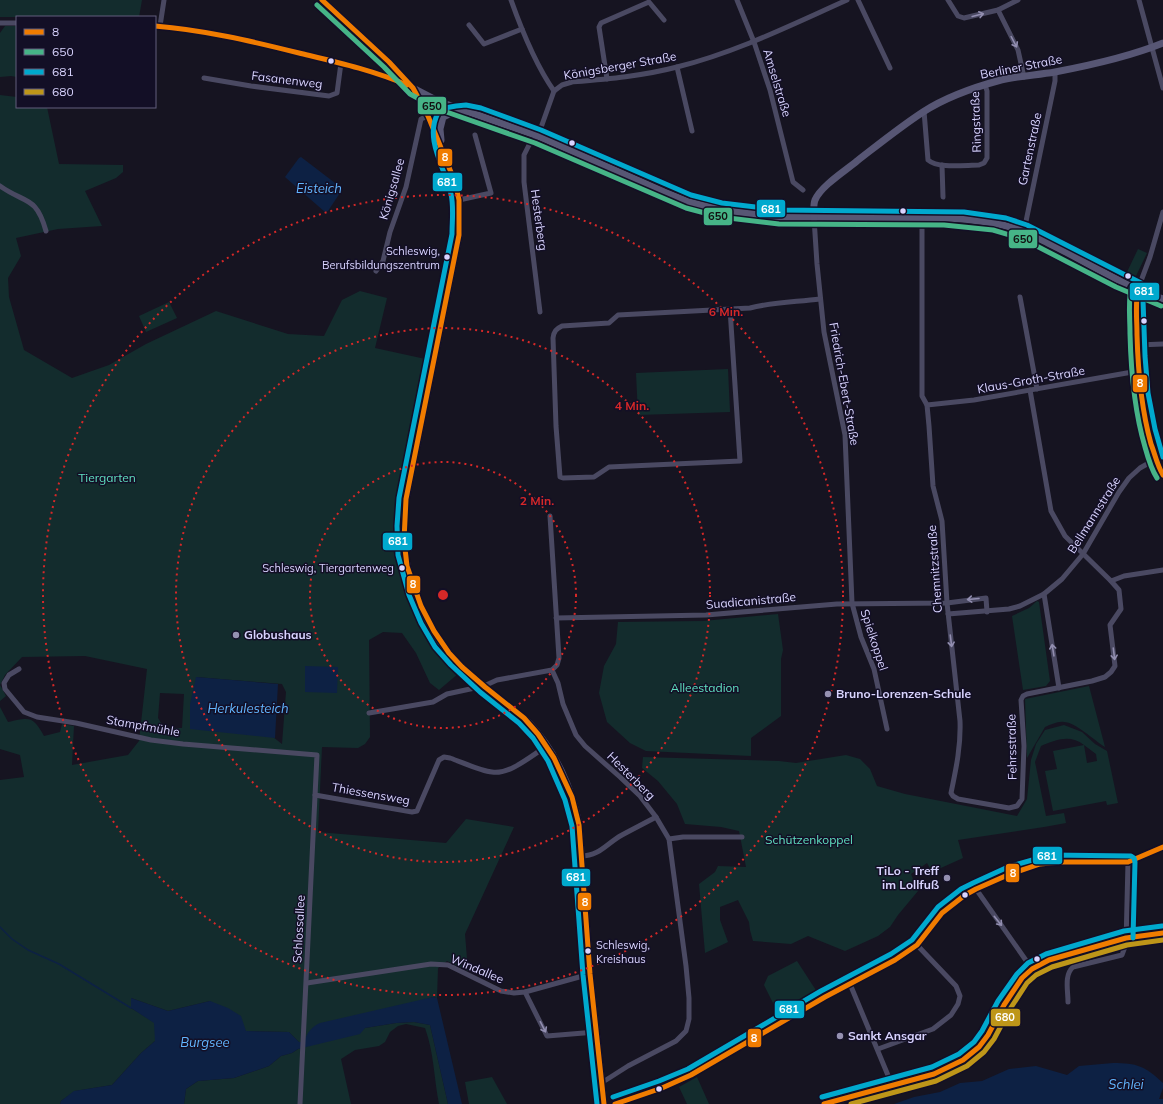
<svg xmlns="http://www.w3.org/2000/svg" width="1163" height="1104" font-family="Mulish,sans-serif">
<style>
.green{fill:#132c2d;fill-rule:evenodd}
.water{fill:#0d2144}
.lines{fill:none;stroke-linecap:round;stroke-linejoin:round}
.stream{stroke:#0d2144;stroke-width:1.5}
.street{stroke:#4a4962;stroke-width:5}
.secondary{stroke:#575674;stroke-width:7}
.bus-1-casing{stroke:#130f26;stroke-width:8}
.bus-2-casing{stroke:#130f26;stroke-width:8}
.bus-3-casing{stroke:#130f26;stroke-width:8}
.bus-4-casing{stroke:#130f26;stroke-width:8}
.bus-1{stroke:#f07c00;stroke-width:5}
.bus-2{stroke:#46b487;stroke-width:5}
.bus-3{stroke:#00a9ce;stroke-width:5}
.bus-4{stroke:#be9619;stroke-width:5}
.oneway{stroke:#928eb0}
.ring{fill:none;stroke:#d62828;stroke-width:2;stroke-dasharray:2 4}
.bus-dot{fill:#d9d4ff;stroke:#130f26;stroke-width:1.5}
.poi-dot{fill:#9591b1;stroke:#130f26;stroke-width:1.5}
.labels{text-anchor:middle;stroke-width:3;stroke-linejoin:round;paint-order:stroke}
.bus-label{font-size:11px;fill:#d9d4ff;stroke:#130f26;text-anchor:end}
.street-label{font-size:12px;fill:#d9d4ff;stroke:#130f26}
.park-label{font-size:12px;fill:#5fe0c0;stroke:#130f26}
.poi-label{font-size:12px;font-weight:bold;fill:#d9d4ff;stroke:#130f26;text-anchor:start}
.water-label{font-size:13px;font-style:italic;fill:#62b6ff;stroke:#130f26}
.centre{fill:#d62828;stroke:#130f26;stroke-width:2}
.ring-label{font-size:12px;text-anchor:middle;font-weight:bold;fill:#d62828;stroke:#130f26;stroke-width:3;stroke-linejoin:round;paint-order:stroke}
.line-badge{stroke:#130f26;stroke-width:1.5}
.badge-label{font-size:11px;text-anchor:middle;font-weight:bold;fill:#fff}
.pale-badge-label{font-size:11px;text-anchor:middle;font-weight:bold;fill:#111}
</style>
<rect width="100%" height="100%" fill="#161421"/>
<!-- green -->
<g class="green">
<path d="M0,0H142L139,17H0Z"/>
<path d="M5,26H17V77L11,76L0,77V33Z"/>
<path d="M0,95L17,97V107H47L59,164L123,165V172L116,178L85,191L102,226L58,229L16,238L21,256L8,278L9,297L24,350L72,378L109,365L146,344L216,311L288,334L324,336L342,300L360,291L387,298L375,348L430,360L404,489L400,522V549L403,567L415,605L425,627L459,673L439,690L430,683L416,653L402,633L383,632L369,640L370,737L365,744L358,748L322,747L318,832L446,843L466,819L514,827L465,934L468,971L447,961L438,968L437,998L433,997L304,1042H299L289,1032L246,1031L210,1001L168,1011L131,998V1008L155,1023V1041L141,1053L112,1085L75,1091L61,1101L60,1104H0V780L24,777L20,755L0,749V707L8,722C30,717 33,716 44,736L60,732L62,724L74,726L72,765L128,755L139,741L147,669L85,656L22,657L5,675L0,685L6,696L0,701ZM196,677L282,684L286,692L282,744ZM160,693L184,694L182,728H164L158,718Z"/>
<path d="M1138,249L1147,253L1136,276L1127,272Z"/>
<path d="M169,302L177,318L146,332L139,316Z"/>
<path d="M728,369L730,412L638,415L636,373Z"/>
<path d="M1037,601L1039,602L1050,681L1046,686L1023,690L1012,616L1029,608Z"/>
<path d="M778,614L783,650L781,659V716L751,738V756L646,751L630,743L607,722L599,693L604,666L616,644L618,622L703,621Z"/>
<path d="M1089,686L1105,747C1095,741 1075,722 1064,722C1058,721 1050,725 1045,727L1027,758L1025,699Z"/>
<path d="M1064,725L1082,732L1095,744L1107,751L1118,803L1107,805L1106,801L1053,811L1045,771L1057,769L1053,751L1084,745C1070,734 1056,740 1041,746L1035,762L1046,816L1064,813L1066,823L1044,827L958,840L963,858L932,872L927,863L911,874L918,891L898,915L890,927L878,936L845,951L808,936L791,944L753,941L750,930L749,922L738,900L720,907V920L728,942L705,953L699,884L715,872L718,866L746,867L739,831L721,827L685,824L677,804L658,781L642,768L643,757L779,761L796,763L846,755L860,759L870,769L877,786L905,794L1017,816L1027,799L1031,760L1036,744L1045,730ZM1084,745L1096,754L1097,761L1087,763Z"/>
<path d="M797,961L819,995L780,1017L764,985L768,976Z"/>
<path d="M414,1022L430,1025L448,1104H439C434,1079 434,1052 425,1028L406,1024L398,1026L390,1032L385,1042L379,1046L355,1050L341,1059L351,1104H184L186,1089L198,1081L234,1078L269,1066L281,1056L292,1053L298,1049L365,1028L396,1023Z"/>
<path d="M492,1077L507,1104H469L465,1082Z"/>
<path d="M697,1077L709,1104H687L679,1087Z"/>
</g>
<!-- water -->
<g class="water">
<path d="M301,157L339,186L342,190L328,211L325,212L285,177L299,158Z"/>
<path d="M305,666L338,667L337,693L305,692Z"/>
<path d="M196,677L278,684L275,738L190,729V704Z"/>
<path d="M433,997L437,998L462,1104H448L430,1025L414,1022L396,1023L365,1028L360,1034L298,1049L292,1053L281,1056L269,1066L234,1078L198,1081L186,1089L184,1104H60L61,1101L74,1091L112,1085L141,1053L155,1041L154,1023L131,1008V998L168,1011L210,1001L228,1008L241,1016L246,1031L289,1032L299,1042H304C307,1033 311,1027 320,1023Z"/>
<path d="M1113,1063C1137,1063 1145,1066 1163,1083V1088L1159,1099H1163V1104H894L914,1097L940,1092L960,1083L982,1081L1009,1069L1036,1066L1067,1075L1079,1066Z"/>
</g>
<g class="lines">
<!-- stream -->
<path class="stream" d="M0,927L12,939L28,950L59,964L131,1008"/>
<!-- street -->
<g class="street">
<path d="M511,0C522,31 535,64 554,91"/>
<path d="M737,0L754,42L770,90L793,182L803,190"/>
<path d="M858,0L890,68"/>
<path d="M948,0L958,16L964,18L998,10L1018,0"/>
<path d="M1139,0L1163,88"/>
<path d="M998,10L1018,50L1024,77"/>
<path d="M0,23H17"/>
<path d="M469,25L484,44L522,29"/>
<path d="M155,26C202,28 248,41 293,51C333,61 373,69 410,87"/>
<path d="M160,26L164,0"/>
<path d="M677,67L692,131"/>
<path d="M204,78L251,86L329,96L337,93L341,63"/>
<path d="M607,79L599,27L601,23L649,2L664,20"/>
<path d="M554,91L562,85L572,82C607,79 643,76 677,67C737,52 791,25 847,0"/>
<path d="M924,111L928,160C938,169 965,165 979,165L984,163L987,158V91L985,85"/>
<path d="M942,165L943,197"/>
<path d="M0,186C25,204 36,195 46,231"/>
<path d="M459,200L491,193L475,135"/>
<path d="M1163,212L1150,257L1138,289L1136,299C1138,350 1137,401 1153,449C1156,458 1158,467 1163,475"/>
<path d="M814,218L817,264L824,332L845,435L852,603L861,637L874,669L887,729"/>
<path d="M922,218V396L927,405L929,426L933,486L942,521L947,603L960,721C961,746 956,769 951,793L953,796L958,799L1009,808L1017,806L1022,799L1024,746L1021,700L1023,696L1027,694L1092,681L1105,677L1111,672L1115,666L1110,625L1121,609L1119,590L1111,581"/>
<path d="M1024,231L1055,81V72"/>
<path d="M376,271L383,261L390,232L406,187L421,119L428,116"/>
<path d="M1020,297L1037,389"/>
<path d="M730,309L740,461L609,467L594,477L563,478L560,477L556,426L553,338C554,331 556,329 562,326L609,323L618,315L750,308C773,302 797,302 820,299"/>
<path d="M540,312L524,182V155L529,145L538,136L554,91"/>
<path d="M1138,345L1163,344"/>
<path d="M1030,390L1051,511L1065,536L1111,581L1124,576L1163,570"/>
<path d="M927,405L974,400L1138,371"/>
<path d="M1044,594L1059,688"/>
<path d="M948,614L1009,609L1020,606L1044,594L1062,579L1083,554L1119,492L1129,478L1140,468L1156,459"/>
<path d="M556,618L706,615L837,604L947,603L986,598L987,612"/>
<path d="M19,669L9,675L4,683L5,689L24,712L37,717L76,723L151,740L183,744L317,755L300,1104"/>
<path d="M552,670L558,683L563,704L576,735L585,746L620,777L640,796L656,817L669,839L686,966L689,998V1019L686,1031L676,1041L628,1066L606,1080L601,1081"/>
<path d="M369,713L433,702L447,694L484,686L497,680L552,670L557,665L559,658L550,516"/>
<path d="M315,795L412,812L417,811L439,760L444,757L450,758C462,762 480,771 492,772C510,775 532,755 547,746"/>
<path d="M669,839L683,837H742"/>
<path d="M581,856C600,856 607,843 622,835C633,829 645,823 656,817"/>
<path d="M976,889L1032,969"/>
<path d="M307,983L431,964L448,965L501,991L514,993L525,992L590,974"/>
<path d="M850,984L892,1085"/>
<path d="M525,992L547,1036L596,1032"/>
<path d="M1068,1002C1068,990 1064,975 1073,967L1122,955L1126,944L1128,862"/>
<path d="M878,1049L933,1029L951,1015L958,1004L960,996L956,986L917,945"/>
<path d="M615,1104L662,1088L691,1075L825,997L895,960L917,945L942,913L965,895L976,889L1010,874L1040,864L1062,862H1128L1142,855L1163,847"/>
</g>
<!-- secondary -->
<g class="secondary">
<path d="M322,0L389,62L413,88L428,116L455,182L459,200V235L406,499C404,517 403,536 405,554C410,586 427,628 449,653C466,673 487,689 508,706C514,711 523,716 529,723C555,751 572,788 579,825L590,974L604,1104"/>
<path d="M413,88L440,102L538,136L664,192L689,202L721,210L780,217L944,218C971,219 998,222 1023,231C1031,234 1039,239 1048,243C1086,261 1122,286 1163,299"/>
<path d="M441,140L440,129L443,117L451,113L464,112"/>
<path d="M814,218C814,212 813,205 815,200C821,186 845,171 857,161C879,144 900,127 923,112C946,97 975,87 1001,80C1019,76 1037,75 1055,72C1092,65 1129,57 1163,43"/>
<path d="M824,1104L934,1074L963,1060L979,1047L988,1035L1004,1005L1022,978L1032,969L1049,960L1126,938L1163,933"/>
</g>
<defs>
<g id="bus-1">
<path d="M322,0L389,62L413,88L428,116L455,182L459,200V235L406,499L404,540L407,566L421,606L434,631L449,653L462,667L485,687L524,718L538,734L554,758L572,797L579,825L590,974L604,1104"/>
<path d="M155,26C204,30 251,41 299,53C336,62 372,70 407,85"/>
<path d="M1138,289C1135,304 1137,319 1137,335C1138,371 1141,408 1151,444C1155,454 1157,465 1163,475"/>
<path d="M615,1104L662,1088L691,1075L825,997L895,960L917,945L942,913L965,895L976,889L1010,874L1040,864L1062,862H1128L1163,847"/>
<path d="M824,1104L934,1074L963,1060L979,1047L988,1035L1004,1005L1022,978L1032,969L1049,960L1126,938L1163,933"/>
</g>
<g id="bus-2">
<path d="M317,5L384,67L410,94L438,109L535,143L686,208L720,217L779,224L944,225L993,230L1023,239L1116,287L1161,306"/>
<path d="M1131,288C1128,303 1130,318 1130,334C1131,372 1134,410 1145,447C1148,458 1151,469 1157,478"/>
</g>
<g id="bus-3">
<path d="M613,1097L659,1081L688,1069L821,991L891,954L912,940L938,907L961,889L973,883L1008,867L1050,855L1131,856L1134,858L1135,862L1133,938"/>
<path d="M822,1097L932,1067L959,1054L974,1042L982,1031L998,1001L1017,974L1028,963L1046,954L1124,931L1162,926"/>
<path d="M597,1104L583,975L572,826L565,800L548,761L533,738L519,723L480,692L451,665L435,647L421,623L409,595L398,555L397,526L399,498L452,234C452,221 454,207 451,194C445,168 424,139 438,113L445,108L456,106L466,105L481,108L541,130L691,195L722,203L780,210L964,212L1006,218L1027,225L1141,283L1145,288L1143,300L1145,356L1148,393L1155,429L1163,457"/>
</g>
<path id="bus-4" d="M851,1104L936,1081L967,1066L984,1052L994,1039L1010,1009L1027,983L1036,975L1052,967L1127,945L1163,940"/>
</defs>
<!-- bus-1 casing -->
<use href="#bus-1" class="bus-1-casing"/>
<!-- bus-2 casing -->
<use href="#bus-2" class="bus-2-casing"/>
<!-- bus-3 casing -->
<use href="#bus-3" class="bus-3-casing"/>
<!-- bus-4 casing -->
<use href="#bus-4" class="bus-4-casing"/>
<!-- bus-1 -->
<use href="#bus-1" class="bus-1"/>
<!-- bus-2 -->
<use href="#bus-2" class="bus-2"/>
<!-- bus-3 -->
<use href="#bus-3" class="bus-3"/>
<!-- bus-4 -->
<use href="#bus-4" class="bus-4"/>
</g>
<!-- one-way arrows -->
<defs><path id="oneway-shaft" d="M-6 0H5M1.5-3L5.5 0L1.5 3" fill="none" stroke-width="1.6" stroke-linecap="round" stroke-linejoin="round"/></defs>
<g class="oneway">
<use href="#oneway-shaft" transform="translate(978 15) rotate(-14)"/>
<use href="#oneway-shaft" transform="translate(1014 42) rotate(62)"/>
<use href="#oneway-shaft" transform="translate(973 599) rotate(175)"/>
<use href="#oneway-shaft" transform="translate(951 641) rotate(83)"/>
<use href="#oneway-shaft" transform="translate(1053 650) rotate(-99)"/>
<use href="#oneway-shaft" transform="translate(1114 654) rotate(83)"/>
<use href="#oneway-shaft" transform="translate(998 921) rotate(51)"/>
<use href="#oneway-shaft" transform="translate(543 1027) rotate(63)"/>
</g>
<!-- distance rings -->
<g class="ring">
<circle cx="443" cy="595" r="133"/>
<circle cx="443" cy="595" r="267"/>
<circle cx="443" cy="595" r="400"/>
</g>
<!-- markers -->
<g class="bus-dot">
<circle cx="331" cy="61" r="3.5"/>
<circle cx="572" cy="143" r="3.5"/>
<circle cx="903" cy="211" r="3.5"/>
<circle cx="447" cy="257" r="3.5"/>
<circle cx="1128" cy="276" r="3.5"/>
<circle cx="1144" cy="321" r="3.5"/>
<circle cx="402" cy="568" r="3.5"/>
<circle cx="965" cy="895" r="3.5"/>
<circle cx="588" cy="951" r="3.5"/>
<circle cx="1037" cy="959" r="3.5"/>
<circle cx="659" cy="1089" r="3.5"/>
</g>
<g class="poi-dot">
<circle cx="236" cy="635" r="4"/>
<circle cx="828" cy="694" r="4"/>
<circle cx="947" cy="878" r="4"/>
<circle cx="840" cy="1036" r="4"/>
</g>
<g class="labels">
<!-- bus labels -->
<g class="bus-label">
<text x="440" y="255">Schleswig,<tspan x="440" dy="14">Berufsbildungszentrum</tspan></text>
<text x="394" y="572">Schleswig, Tiergartenweg</text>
<text x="596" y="949" text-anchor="start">Schleswig,<tspan x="596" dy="14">Kreishaus</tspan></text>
</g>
<!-- street labels -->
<g class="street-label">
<text transform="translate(620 66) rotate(-10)" y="4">Königsberger Straße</text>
<text transform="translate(1021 67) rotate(-11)" y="4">Berliner Straße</text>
<text transform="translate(287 80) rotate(7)" y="4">Fasanenweg</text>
<text transform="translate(777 83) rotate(73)" y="4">Amselstraße</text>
<text transform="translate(976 122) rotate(-92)" y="4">Ringstraße</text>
<text transform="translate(1030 149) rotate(-78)" y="4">Gartenstraße</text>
<text transform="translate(392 189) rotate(-74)" y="4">Königsallee</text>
<text transform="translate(539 220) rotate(82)" y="4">Hesterberg</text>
<text transform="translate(1031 380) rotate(-10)" y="4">Klaus-Groth-Straße</text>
<text transform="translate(844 384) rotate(80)" y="4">Friedrich-Ebert-Straße</text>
<text transform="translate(1094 515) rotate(-58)" y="4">Bellmannstraße</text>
<text transform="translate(935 569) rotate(-94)" y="4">Chemnitzstraße</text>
<text transform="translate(751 601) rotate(-5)" y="4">Suadicanistraße</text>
<text transform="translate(874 640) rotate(72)" y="4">Spielkoppel</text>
<text transform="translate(143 726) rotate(10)" y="4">Stampfmühle</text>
<text transform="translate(1012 747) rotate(-91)" y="4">Fehrsstraße</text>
<text transform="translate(631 776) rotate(45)" y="4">Hesterberg</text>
<text transform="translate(371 794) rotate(10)" y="4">Thiessensweg</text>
<text transform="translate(299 929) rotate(-87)" y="4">Schlossallee</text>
<text transform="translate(477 969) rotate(23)" y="4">Windallee</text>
</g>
<!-- park labels -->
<g class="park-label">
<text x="107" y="482">Tiergarten</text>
<text x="705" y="692">Alleestadion</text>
<text x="809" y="844">Schützenkoppel</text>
</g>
<!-- poi labels -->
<g class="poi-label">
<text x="244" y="639">Globushaus</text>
<text x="836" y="698">Bruno-Lorenzen-Schule</text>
<text x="939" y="875" text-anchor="end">TiLo - Treff<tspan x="939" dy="14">im Lollfuß</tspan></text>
<text x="848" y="1040">Sankt Ansgar</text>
</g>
<!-- water labels -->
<g class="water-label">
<text x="319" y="193">Eisteich</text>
<text x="248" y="713">Herkulesteich</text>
<text x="205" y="1047">Burgsee</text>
<text x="1126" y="1089">Schlei</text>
</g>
</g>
<circle cx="443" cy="595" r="6" class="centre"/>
<g class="ring-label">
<text x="726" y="316">6 Min.</text>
<text x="632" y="410">4 Min.</text>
<text x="537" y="505">2 Min.</text>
</g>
<g class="line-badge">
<rect x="417" y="96" width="30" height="19" rx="4" fill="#46b487"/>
<rect x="437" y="148" width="16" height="19" rx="4" fill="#f07c00"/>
<rect x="432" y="172" width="31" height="20" rx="4" fill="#00a9ce"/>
<rect x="756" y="199" width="30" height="19" rx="4" fill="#00a9ce"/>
<rect x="703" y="207" width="30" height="19" rx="4" fill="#46b487"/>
<rect x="1008" y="229" width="30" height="20" rx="4" fill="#46b487"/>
<rect x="1129" y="282" width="31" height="19" rx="4" fill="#00a9ce"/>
<rect x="1132" y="374" width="16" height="19" rx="4" fill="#f07c00"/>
<rect x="382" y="532" width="31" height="19" rx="4" fill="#00a9ce"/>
<rect x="406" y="575" width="15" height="19" rx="4" fill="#f07c00"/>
<rect x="1032" y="846" width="31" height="19" rx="4" fill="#00a9ce"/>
<rect x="1005" y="863" width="15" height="20" rx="4" fill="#f07c00"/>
<rect x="561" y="868" width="30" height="19" rx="4" fill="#00a9ce"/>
<rect x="577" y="892" width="15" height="19" rx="4" fill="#f07c00"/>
<rect x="774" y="1000" width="31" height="19" rx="4" fill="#00a9ce"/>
<rect x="990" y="1008" width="31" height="19" rx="4" fill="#be9619"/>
<rect x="747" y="1028" width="15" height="20" rx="4" fill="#f07c00"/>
</g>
<g class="badge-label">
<text x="445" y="161">8</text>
<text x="447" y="186">681</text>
<text x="771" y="213">681</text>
<text x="1144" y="295">681</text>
<text x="1140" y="387">8</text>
<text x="398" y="545">681</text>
<text x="413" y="588">8</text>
<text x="1047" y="860">681</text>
<text x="1013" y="877">8</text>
<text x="576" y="881">681</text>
<text x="585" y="906">8</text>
<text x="789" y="1013">681</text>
<text x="1005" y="1021">680</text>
<text x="754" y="1042">8</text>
</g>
<g class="pale-badge-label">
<text x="432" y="110">650</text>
<text x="718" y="220">650</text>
<text x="1023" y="243">650</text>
</g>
<!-- legend -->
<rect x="16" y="16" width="140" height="92" fill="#130f26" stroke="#625e7d"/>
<rect x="24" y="29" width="20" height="6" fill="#f07c00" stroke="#625e7d"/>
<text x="52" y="36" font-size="12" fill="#d9d4ff">8</text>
<rect x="24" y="49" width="20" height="6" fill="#46b487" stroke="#625e7d"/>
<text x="52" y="56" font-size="12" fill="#d9d4ff">650</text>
<rect x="24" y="69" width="20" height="6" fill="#00a9ce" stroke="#625e7d"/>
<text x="52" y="76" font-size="12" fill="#d9d4ff">681</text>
<rect x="24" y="89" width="20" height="6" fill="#be9619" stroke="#625e7d"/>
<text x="52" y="96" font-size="12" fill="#d9d4ff">680</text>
</svg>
